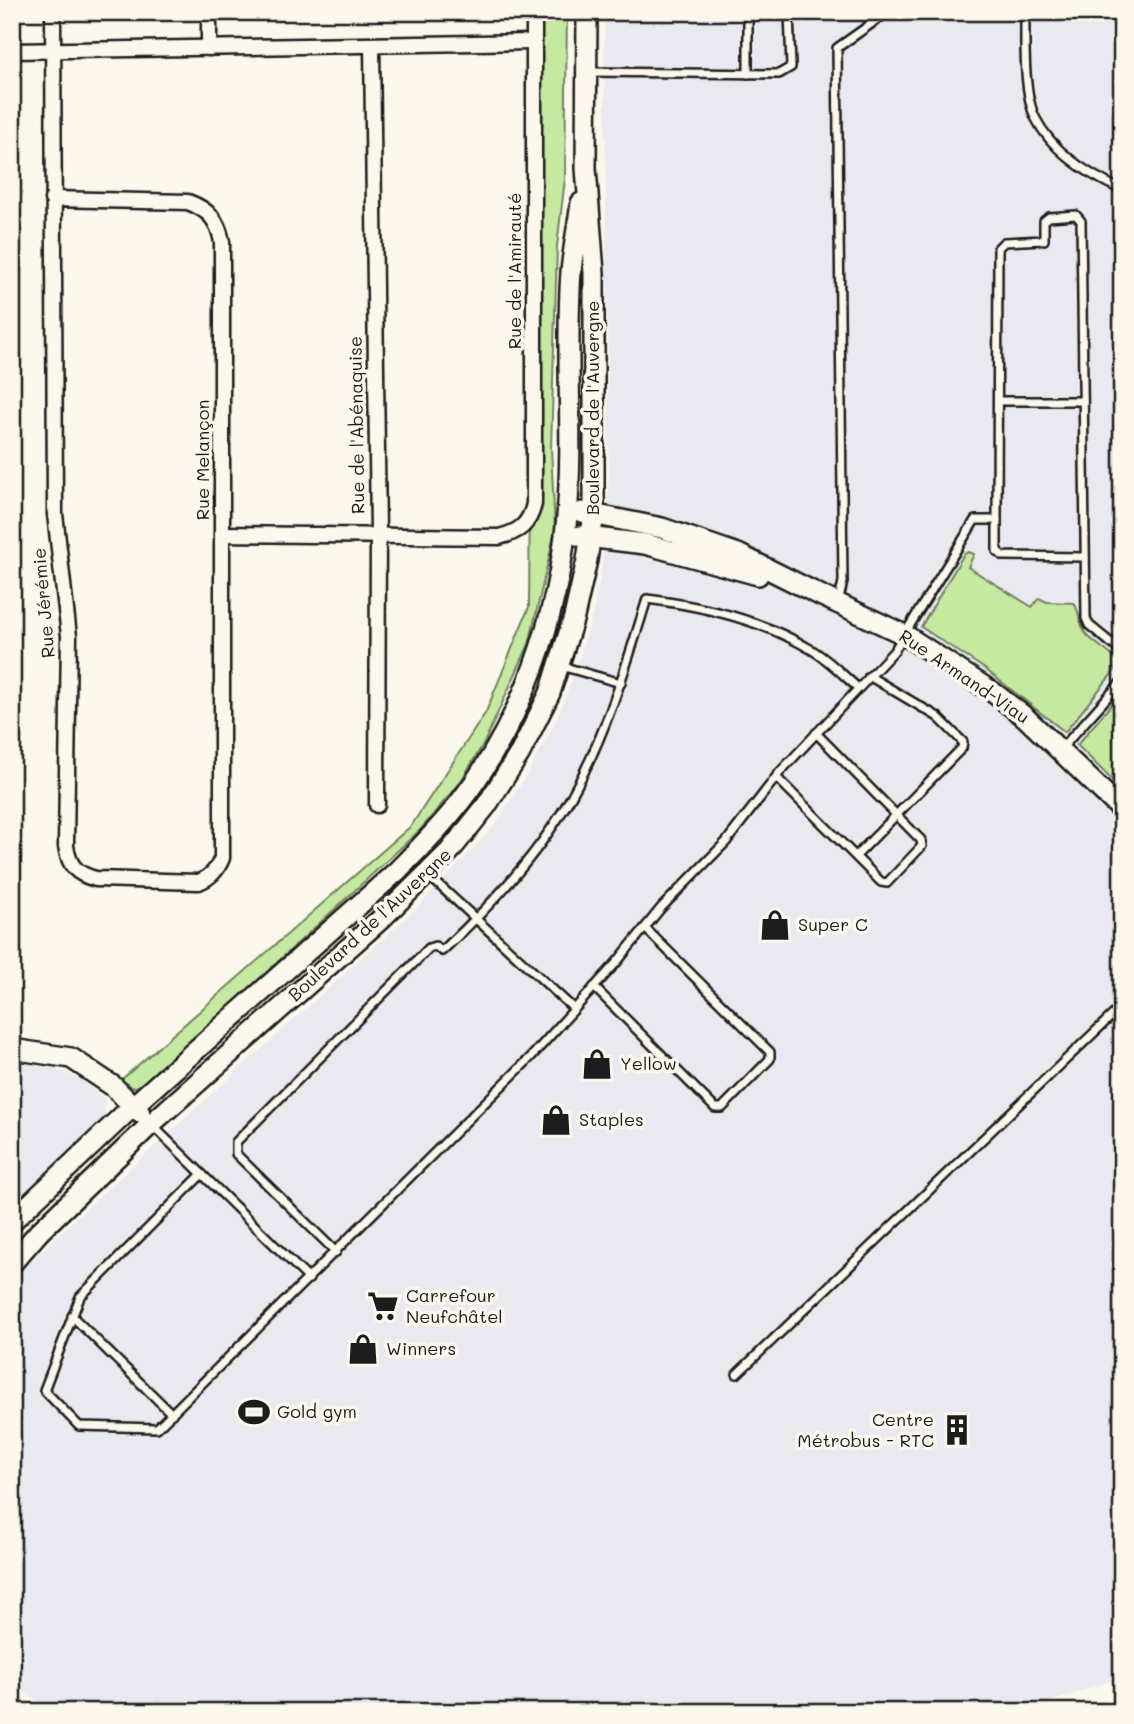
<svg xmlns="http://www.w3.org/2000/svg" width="1134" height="1724" font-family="Mali,sans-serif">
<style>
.built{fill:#eae9f0}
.green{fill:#c6e9a2;stroke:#71825f;stroke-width:2}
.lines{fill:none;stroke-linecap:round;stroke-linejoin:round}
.stream{stroke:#67859f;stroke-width:4.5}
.lane-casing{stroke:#1c1c1c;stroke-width:12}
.street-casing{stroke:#1c1c1c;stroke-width:19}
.secondary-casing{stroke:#1c1c1c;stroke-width:24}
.lane{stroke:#fbf7ec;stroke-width:7}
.street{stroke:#fbf7ec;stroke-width:14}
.secondary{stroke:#fbf7ec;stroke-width:19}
.labels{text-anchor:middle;stroke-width:7;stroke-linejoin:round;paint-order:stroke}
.street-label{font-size:18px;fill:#1c1c1c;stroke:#fbf7ec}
.poi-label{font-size:18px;fill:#1c1c1c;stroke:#fbf7ec;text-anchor:start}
</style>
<rect width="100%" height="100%" fill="#fbf7ec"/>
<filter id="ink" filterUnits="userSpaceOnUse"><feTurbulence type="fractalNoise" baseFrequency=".0143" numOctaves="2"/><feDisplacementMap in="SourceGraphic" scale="14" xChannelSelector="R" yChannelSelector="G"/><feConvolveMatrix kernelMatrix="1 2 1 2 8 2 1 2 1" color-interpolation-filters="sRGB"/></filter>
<g filter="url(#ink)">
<!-- built -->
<g class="built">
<path d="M604,12H1122V1677L1021,1712H175L156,1708L55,1707L41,1703L12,1687V1279L81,1213L423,902L492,829L528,773L556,721L575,671L592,616L601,573L609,474Z"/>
<path d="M12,1062L54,1067L83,1081L105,1099V1120L12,1204Z"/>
</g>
<!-- green -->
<g class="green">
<path d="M534,12H567L565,179L557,246L551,448L555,531L529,644L484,743L459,784L420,830L149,1081L132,1088L121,1080L411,826L486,712L529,607Z"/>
<path d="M969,552L974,554L968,567L1032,607L1039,598L1047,602L1074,603C1080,612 1079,624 1086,634C1096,645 1111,652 1120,664L1065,732L985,669L921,627L964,554Z"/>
<path d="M1122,692V790L1077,745Z"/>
</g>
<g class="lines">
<!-- stream -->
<g class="stream">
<path d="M12,1705L22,1712"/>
<path d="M1080,1712L1102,1704"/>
</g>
<defs>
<g id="lane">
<path d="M748,12V74"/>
<path d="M1025,12C1025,40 1023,95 1036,119C1053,152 1089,175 1122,190"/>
<path d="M589,72L779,74L791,67L789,12"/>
<path d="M998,401H1083"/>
<path d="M997,520V551L1003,556L1085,557"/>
<path d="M838,603L843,582L837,48L888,12"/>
<path d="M561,666L621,683"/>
<path d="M1061,749L1122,681"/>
<path d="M776,777L881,882L887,883L922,846L921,840L816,733"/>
<path d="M856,856L962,748L963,742L938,717L869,676"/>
<path d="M427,874L574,1009"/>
<path d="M594,987L715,1108H722L770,1059V1052L645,928"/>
<path d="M152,1125L309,1279"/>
<path d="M202,1174L80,1297L44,1390L79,1426L157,1428L531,1057L617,962L661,908L726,842L780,772L894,651L975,520H997L998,248L1004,242L1044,240V221L1049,217L1076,215L1081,221L1086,618L1089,625L1122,652"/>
<path d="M336,1252L236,1154V1142L429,948L435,946L442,951C491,906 538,855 571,797C606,735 626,666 647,599C703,606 763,620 812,650C829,660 843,675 858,688"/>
<path d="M72,1316L172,1414"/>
<path d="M737,1374L1122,1006"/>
</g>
<g id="street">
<path d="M372,45L378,534L377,805"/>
<path d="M209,48V12"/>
<path d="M12,51L534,42"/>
<path d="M52,199L188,202C209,210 218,220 222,242V858C217,870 211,877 199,882L96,879C76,874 69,866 66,846L69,636L55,514L53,12"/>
<path d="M222,534L499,537C519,532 529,525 534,504V12"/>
</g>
<g id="secondary">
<path d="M582,512L662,528L738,554L822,596L905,635L994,693L1025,717L1122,810"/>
<path d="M579,536L645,544L758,575"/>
<path d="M12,1049L71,1058L113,1086L140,1113"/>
<path d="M12,1221L133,1106L396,872C418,850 441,827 460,802C523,721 558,617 567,516C574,435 565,353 571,272C573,249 578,226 581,203"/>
<path d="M12,1263L39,1232L151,1124L381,919L449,852L486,806L520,753L550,693L574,617L587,560L594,514V273L586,168L587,12"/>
</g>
</defs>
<!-- lane casing -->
<use href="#lane" class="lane-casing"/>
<!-- street casing -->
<use href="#street" class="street-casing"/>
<!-- secondary casing -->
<use href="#secondary" class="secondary-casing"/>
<!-- lane -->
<use href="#lane" class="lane"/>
<!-- street -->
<use href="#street" class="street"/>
<!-- secondary -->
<use href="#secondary" class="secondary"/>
</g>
</g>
<!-- icons -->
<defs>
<symbol id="shop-bare" viewBox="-9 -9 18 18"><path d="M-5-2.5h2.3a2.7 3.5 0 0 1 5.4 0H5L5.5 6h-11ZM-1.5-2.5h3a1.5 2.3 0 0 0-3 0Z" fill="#1c1c1c" stroke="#fbf7ec" stroke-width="2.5" paint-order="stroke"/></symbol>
<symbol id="supermarket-bare" viewBox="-9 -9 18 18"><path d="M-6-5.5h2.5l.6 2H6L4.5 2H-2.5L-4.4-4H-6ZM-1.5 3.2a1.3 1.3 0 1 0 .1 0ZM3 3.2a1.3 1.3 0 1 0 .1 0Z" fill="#1c1c1c" stroke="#fbf7ec" stroke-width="2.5" paint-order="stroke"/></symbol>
<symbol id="stadium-bare" viewBox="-9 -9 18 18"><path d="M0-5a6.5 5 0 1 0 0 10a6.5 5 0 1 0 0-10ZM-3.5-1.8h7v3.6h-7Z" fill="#1c1c1c" stroke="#fbf7ec" stroke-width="2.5" paint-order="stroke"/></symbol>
<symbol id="building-bare" viewBox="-9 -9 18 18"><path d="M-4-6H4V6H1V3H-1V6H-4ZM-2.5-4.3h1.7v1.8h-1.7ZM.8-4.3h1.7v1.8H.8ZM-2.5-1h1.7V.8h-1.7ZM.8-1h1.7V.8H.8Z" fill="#1c1c1c" stroke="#fbf7ec" stroke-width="2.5" paint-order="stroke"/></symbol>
</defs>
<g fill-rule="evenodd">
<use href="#shop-bare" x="753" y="903" width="44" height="44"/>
<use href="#shop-bare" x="575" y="1042" width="44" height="44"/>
<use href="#shop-bare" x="534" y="1098" width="44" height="44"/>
<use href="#supermarket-bare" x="361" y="1284" width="44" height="44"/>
<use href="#shop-bare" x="341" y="1327" width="44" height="44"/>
<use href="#stadium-bare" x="232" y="1390" width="44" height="44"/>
<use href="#building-bare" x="935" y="1408" width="44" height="44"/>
</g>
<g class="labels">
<!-- street labels -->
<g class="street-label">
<text transform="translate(515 271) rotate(-90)" y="6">Rue de l'Amirauté</text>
<text transform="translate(593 408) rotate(-90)" y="6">Boulevard de l'Auvergne</text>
<text transform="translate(357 425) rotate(-91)" y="6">Rue de l'Abénaquise</text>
<text transform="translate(203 460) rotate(-90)" y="6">Rue Melançon</text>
<text transform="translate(44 603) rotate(-95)" y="6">Rue Jérémie</text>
<text transform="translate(964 677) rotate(34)" y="6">Rue Armand-Viau</text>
<text transform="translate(370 925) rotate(-43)" y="6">Boulevard de l'Auvergne</text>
</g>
<!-- poi labels -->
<g class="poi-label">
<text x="798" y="931">Super C</text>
<text x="620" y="1070">Yellow</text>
<text x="579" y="1126">Staples</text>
<text x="406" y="1302">Carrefour<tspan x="406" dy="21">Neufchâtel</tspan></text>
<text x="386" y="1355">Winners</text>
<text x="277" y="1418">Gold gym</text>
<text x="934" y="1426" text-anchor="end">Centre<tspan x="934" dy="21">Métrobus - RTC</tspan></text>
</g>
</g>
<!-- margin -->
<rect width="1134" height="1724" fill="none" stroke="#fbf7ec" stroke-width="42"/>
<rect x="21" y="21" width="1092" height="1682" fill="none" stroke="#1c1c1c" stroke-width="2.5" filter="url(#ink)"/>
</svg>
